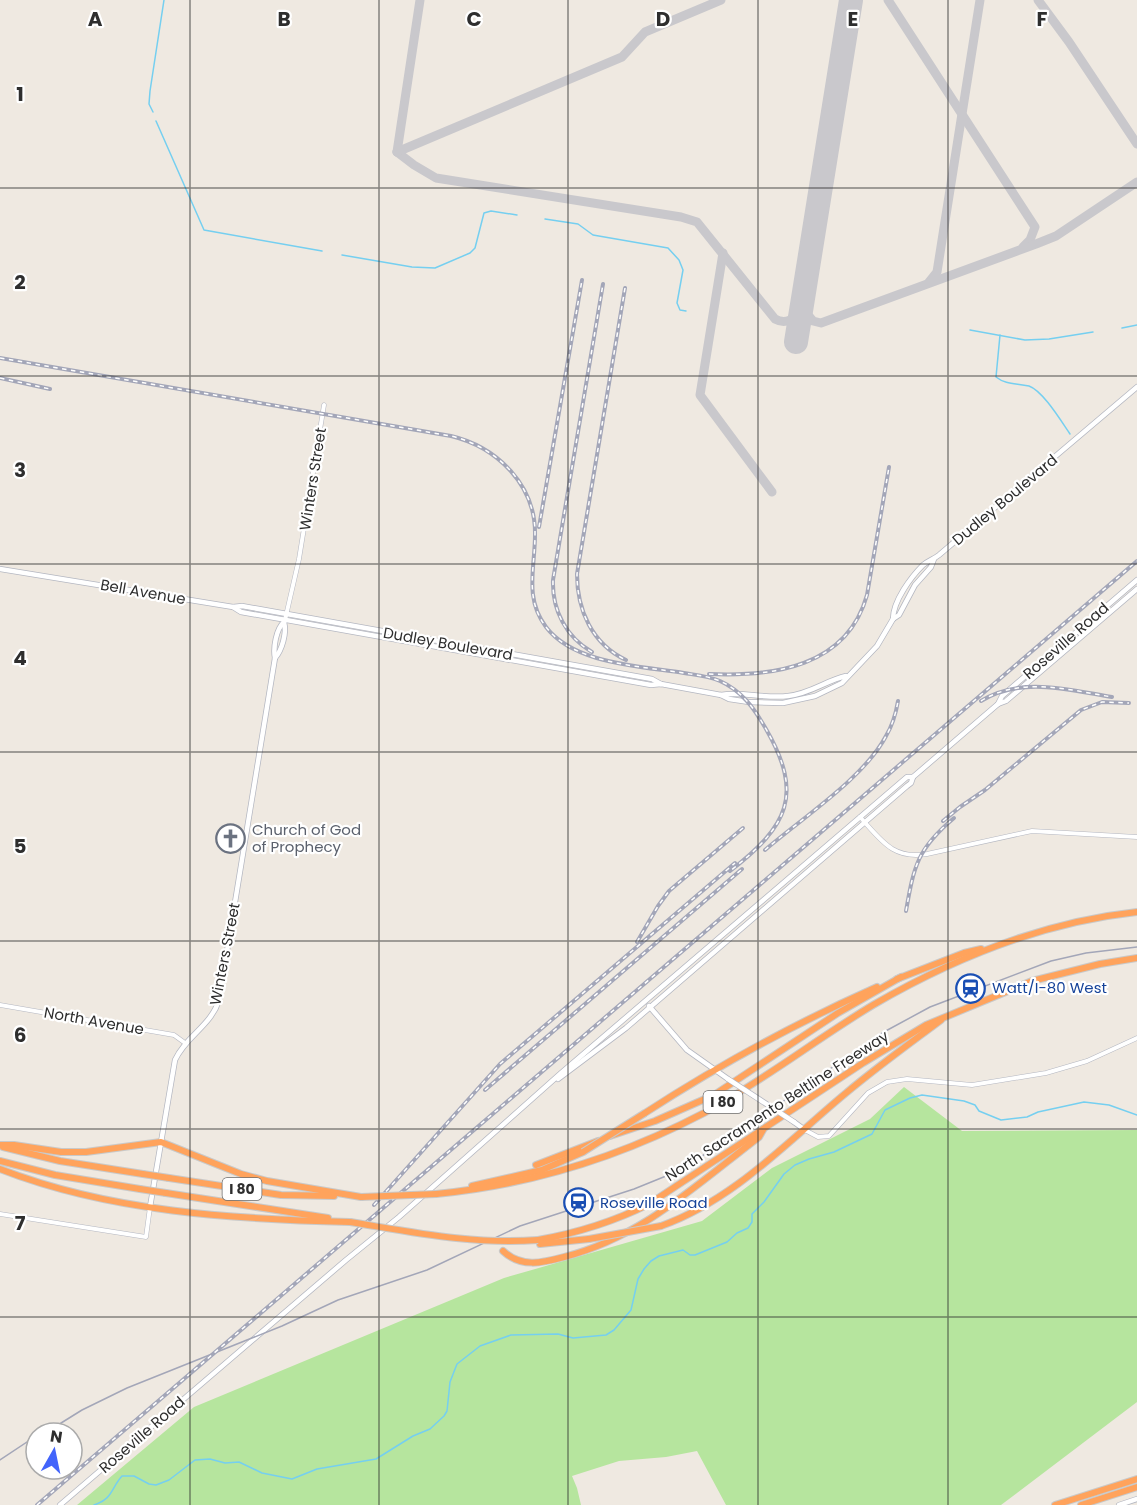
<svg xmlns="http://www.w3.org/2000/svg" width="1137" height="1505" font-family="Poppins,sans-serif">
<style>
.green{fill:#b6e59e}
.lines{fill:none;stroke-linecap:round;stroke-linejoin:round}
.stream{stroke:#75cff0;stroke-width:1.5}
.taxiway{stroke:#c9c8cc;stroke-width:9}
.runway{stroke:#c9c8cc;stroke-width:24}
.tertiary-casing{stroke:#b4b7c1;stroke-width:5}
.secondary-casing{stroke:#b4b7c1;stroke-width:6}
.motorway-casing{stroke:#c9c9c9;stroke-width:8}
.tertiary{stroke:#fff;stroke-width:4}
.secondary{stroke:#fff;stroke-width:4.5}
.motorway{stroke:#ffa35c;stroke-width:6}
.tram{stroke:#a3a6b8;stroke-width:1.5}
.rail-casing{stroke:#a3a6b8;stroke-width:4}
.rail{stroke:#fff;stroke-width:1.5;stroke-dasharray:4.5;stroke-linecap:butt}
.secondary-bridge-casing{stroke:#b4b7c1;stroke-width:6;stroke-linecap:butt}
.motorway-bridge-casing{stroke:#c9c9c9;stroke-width:8;stroke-linecap:butt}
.secondary-bridge{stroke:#fff;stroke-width:4.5}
.motorway-bridge{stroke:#ffa35c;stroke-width:6}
.grid{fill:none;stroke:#2e2e2e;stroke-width:1.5;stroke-opacity:0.55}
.labels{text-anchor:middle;stroke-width:4.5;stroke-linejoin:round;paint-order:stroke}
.shield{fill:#fff;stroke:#6d6d6d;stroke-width:1.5}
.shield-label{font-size:14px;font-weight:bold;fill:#2e2e2e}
.street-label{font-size:15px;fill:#2e2e2e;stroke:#fff}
.worship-label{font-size:15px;fill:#5b616d;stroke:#fff;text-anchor:start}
.transit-label{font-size:15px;fill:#164399;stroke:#fff;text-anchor:start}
.grid-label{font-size:20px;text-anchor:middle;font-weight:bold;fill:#2e2e2e;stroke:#fff;stroke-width:4.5;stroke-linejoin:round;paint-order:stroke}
</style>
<rect width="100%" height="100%" fill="#efe9e1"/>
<!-- green -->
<path class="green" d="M904,1087L962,1131L1137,1130V1402L1001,1505H726L697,1451L666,1457L619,1461L572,1476L577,1488L581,1505H77L194,1407L504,1278L702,1221L772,1168L870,1119Z"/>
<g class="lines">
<!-- stream -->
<g class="stream">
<path d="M153,112L149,104L150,91L164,0"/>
<path d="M156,121L204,230L322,251"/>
<path d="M545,219L578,224L593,235L668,248L679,260L683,270L677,303L680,310L686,311"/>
<path d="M342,255L412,267L435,268L470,253L475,248L484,213L491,211L517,215"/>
<path d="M1122,328L1137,325"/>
<path d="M970,330L1025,340L1049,339L1093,332"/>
<path d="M1000,335L996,377C1006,385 1017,383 1029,386C1043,391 1061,421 1070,434"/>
<path d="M94,1505C113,1499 111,1488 122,1476H134L149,1484L156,1485L169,1480L195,1460L210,1459L225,1463L239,1462L262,1473L292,1479L317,1469L376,1459L413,1436L430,1429L444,1416L447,1411L450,1382L457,1364L480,1346L511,1335L558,1334L573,1338L606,1335L614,1330L631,1310L638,1279L644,1269L651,1261L659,1256L683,1250L690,1255H695L727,1242L737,1233L748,1228L752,1222V1214L764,1202L784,1174L795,1165L809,1159L834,1152L872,1134L885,1110L910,1098L922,1095L964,1101L975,1105L979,1111L1001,1120L1027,1117L1038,1112L1084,1102L1109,1105L1137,1115"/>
</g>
<!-- taxiway -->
<g class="taxiway">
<path d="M888,0L1035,227L1030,240L1023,247"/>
<path d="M1038,0L1069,42L1137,144"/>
<path d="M397,152L414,165L436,178L681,217L697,222L775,319C786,325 793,319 801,312"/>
<path d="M397,152L622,57L645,32L721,0"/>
<path d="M397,152L420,0"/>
<path d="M723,253L700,395L772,492"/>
<path d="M929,282L937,272L980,0"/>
<path d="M802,308L813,321L821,323L1036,244L1056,236L1137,182"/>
</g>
<!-- runway -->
<path class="runway" d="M796,342L851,0"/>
<defs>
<g id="tertiary">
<path d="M285,620L299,559L324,405"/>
<path d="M860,817C881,840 893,860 927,854L1032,831L1137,837"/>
<path d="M0,1005L174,1035L185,1043"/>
<path d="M805,1130L818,1137L829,1136L868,1093L887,1082L907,1079L972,1085L1046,1073L1087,1061L1137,1038"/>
<path d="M0,1214L146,1237L150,1207"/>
</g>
<g id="secondary">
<path d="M0,569L233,607L241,612L651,685L661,684L721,695C741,691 765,699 788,696C810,694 827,680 846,676"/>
<path d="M233,607L242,606L652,679L661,684"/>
<path d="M893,619C893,601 911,577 923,565C928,561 934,559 939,555L1137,387"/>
<path d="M275,658C282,650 287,633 284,622"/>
<path d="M721,695L729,699L749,702L783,703L815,696L842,683L877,646L893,619L899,615L915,585L931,567L934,559"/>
<path d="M998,704L1002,696L1137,580"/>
<path d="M649,1006L687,1050L728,1079"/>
<path d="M558,1079L626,1028L907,786L911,783L913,777L998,704L1006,701L1137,589"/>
<path d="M794,1122L805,1130"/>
<path d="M150,1207L175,1060C186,1036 211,1026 219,1000L275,658C273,648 276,629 284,622"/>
<path d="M60,1505L346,1260L399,1217L560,1074L907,777H913"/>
<path d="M1119,1505L1137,1499"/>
</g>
<g id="motorway">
<path d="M897,979L964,953L981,949"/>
<path d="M645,1113C719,1065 796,1023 877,987"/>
<path d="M610,1136L655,1121L714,1095L838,1013L901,977"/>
<path d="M0,1145H14L61,1152H86L161,1142L241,1174L267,1181L361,1197"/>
<path d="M3,1147L60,1161L143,1174"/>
<path d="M0,1161L55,1175L140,1189"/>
<path d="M536,1165L598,1141"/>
<path d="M0,1169C110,1212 233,1219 350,1222"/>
<path d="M169,1178L281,1195L334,1196"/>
<path d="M472,1186L542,1170L583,1152"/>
<path d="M166,1193L328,1218"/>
<path d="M436,1194C530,1185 620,1157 704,1113C763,1081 815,1040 873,1005C954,958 1043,922 1137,912"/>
<path d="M661,1226C734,1200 788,1141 846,1093C877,1067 909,1044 941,1020"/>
<path d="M538,1240C577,1233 613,1222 649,1204L863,1063L926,1025L1032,981L1100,964L1137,958"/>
<path d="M540,1244L589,1239"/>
<path d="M503,1251C521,1268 542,1263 564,1257C642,1237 696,1185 759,1137L763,1130"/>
<path d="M1055,1505L1137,1479"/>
<path d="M1081,1505L1137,1487"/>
</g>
</defs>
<!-- tertiary casing -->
<use href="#tertiary" class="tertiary-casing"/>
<!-- secondary casing -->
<use href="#secondary" class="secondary-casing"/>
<!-- motorway casing -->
<use href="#motorway" class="motorway-casing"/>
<!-- tertiary -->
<use href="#tertiary" class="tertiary"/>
<!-- secondary -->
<use href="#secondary" class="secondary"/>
<!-- motorway -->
<use href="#motorway" class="motorway"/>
<!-- tram -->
<g class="tram">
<path d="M45,1433L82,1410L127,1388L282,1326L338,1300L427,1270L520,1226L634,1189L671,1174L714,1149L882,1033L930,1007L1051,961L1086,953L1137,947"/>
<path d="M0,1460L36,1436"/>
</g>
<defs>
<g id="rail">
<path d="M625,288L577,574C577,610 592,644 626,660"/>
<path d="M0,358L451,436C497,447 536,485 535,535C535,568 524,598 546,627C574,664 640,666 684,673C696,675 708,676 720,681C742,691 754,708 766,729C804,795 788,826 730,871"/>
<path d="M0,378L50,389"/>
<path d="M539,527L582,280"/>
<path d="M592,652C566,637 552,610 553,580L603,284"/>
<path d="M709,674C773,677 847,667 867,595L889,467"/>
<path d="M981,701C1021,676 1069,690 1112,697"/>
<path d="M943,821L960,807L985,790L1081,710L1102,702L1129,703"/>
<path d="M765,850C802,818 864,778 886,736C892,726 896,713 898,701"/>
<path d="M906,911C914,866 917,849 954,818"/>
<path d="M637,942L658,906L669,891L743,828"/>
<path d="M485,1090L742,869"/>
<path d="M374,1205L500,1064L735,863"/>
<path d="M37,1505L1137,561"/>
</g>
</defs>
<!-- rail casing -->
<use href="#rail" class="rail-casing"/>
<!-- rail -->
<use href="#rail" class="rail"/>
<defs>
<path id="secondary-bridge" d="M728,1079L794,1122"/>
<g id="motorway-bridge">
<path d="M583,1152L645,1113"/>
<path d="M143,1174L169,1178"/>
<path d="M140,1189L166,1193"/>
<path d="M361,1197L436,1194"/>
<path d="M350,1222C412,1232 474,1245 538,1240"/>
<path d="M589,1239L661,1226"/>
</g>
</defs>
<!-- secondary-bridge casing -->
<use href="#secondary-bridge" class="secondary-bridge-casing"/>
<!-- motorway-bridge casing -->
<use href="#motorway-bridge" class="motorway-bridge-casing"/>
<!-- secondary-bridge -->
<use href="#secondary-bridge" class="secondary-bridge"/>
<!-- motorway-bridge -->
<use href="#motorway-bridge" class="motorway-bridge"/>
</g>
<!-- grid -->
<path class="grid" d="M190,0V1505M379,0V1505M568,0V1505M758,0V1505M948,0V1505M0,188H1137M0,376H1137M0,564H1137M0,752H1137M0,941H1137M0,1129H1137M0,1317H1137"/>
<!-- icons -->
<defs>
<symbol id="church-ring" viewBox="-11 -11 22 22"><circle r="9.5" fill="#fff" stroke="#6b7280" stroke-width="1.5"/><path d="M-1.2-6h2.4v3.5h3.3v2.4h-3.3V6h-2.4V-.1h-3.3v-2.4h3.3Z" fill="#6b7280"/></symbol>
<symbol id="station-ring" viewBox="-11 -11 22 22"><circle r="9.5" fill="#fff" stroke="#1a4fb4" stroke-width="1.5"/><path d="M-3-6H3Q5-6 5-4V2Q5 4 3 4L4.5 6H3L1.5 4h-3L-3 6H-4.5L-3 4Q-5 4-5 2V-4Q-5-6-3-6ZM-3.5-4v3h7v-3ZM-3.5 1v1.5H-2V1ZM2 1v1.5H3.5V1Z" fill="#1a4fb4"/></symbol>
</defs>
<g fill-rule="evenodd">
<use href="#church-ring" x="214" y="822" width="33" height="33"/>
<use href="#station-ring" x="954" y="972" width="33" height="33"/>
<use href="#station-ring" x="562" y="1186" width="33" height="33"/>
</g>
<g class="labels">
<!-- shield labels -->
<g class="shield">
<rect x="703.5" y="1091" width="39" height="22" rx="4.5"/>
<rect x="222.5" y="1178" width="39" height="22" rx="4.5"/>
</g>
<g class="shield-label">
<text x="723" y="1107">I 80</text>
<text x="242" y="1194">I 80</text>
</g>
<!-- street labels -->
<g class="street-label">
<text transform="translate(313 479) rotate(-81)" y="5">Winters Street</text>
<text transform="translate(1005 500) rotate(-40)" y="5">Dudley Boulevard</text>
<text transform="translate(143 592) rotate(10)" y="5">Bell Avenue</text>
<text transform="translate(1066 641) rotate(-41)" y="5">Roseville Road</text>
<text transform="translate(448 644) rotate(10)" y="5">Dudley Boulevard</text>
<text transform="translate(225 954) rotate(-79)" y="5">Winters Street</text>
<text transform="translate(94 1021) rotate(10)" y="5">North Avenue</text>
<text transform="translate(777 1106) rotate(-33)" y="5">North Sacramento Beltline Freeway</text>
<text transform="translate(142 1435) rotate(-41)" y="5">Roseville Road</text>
</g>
<!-- worship labels -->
<g class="worship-label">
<text x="252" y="835">Church of God<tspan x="252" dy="17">of Prophecy</tspan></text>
</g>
<!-- transit labels -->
<g class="transit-label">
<text x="992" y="993">Watt/I-80 West</text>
<text x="600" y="1208">Roseville Road</text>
</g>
</g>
<g class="grid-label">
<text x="95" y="26">A</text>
<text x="284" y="26">B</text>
<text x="474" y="26">C</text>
<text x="663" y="26">D</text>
<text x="853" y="26">E</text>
<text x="1042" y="26">F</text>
<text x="20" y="101">1</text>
<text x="20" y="289">2</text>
<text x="20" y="477">3</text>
<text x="20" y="665">4</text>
<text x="20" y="853">5</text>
<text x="20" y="1042">6</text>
<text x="20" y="1230">7</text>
</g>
<!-- north arrow -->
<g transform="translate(54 1451) rotate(9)"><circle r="28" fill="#ffffff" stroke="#ababab" stroke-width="1.5"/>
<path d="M0-4.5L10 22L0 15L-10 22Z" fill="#4264fb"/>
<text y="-9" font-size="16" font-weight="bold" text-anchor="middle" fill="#2e2e2e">N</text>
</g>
</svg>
